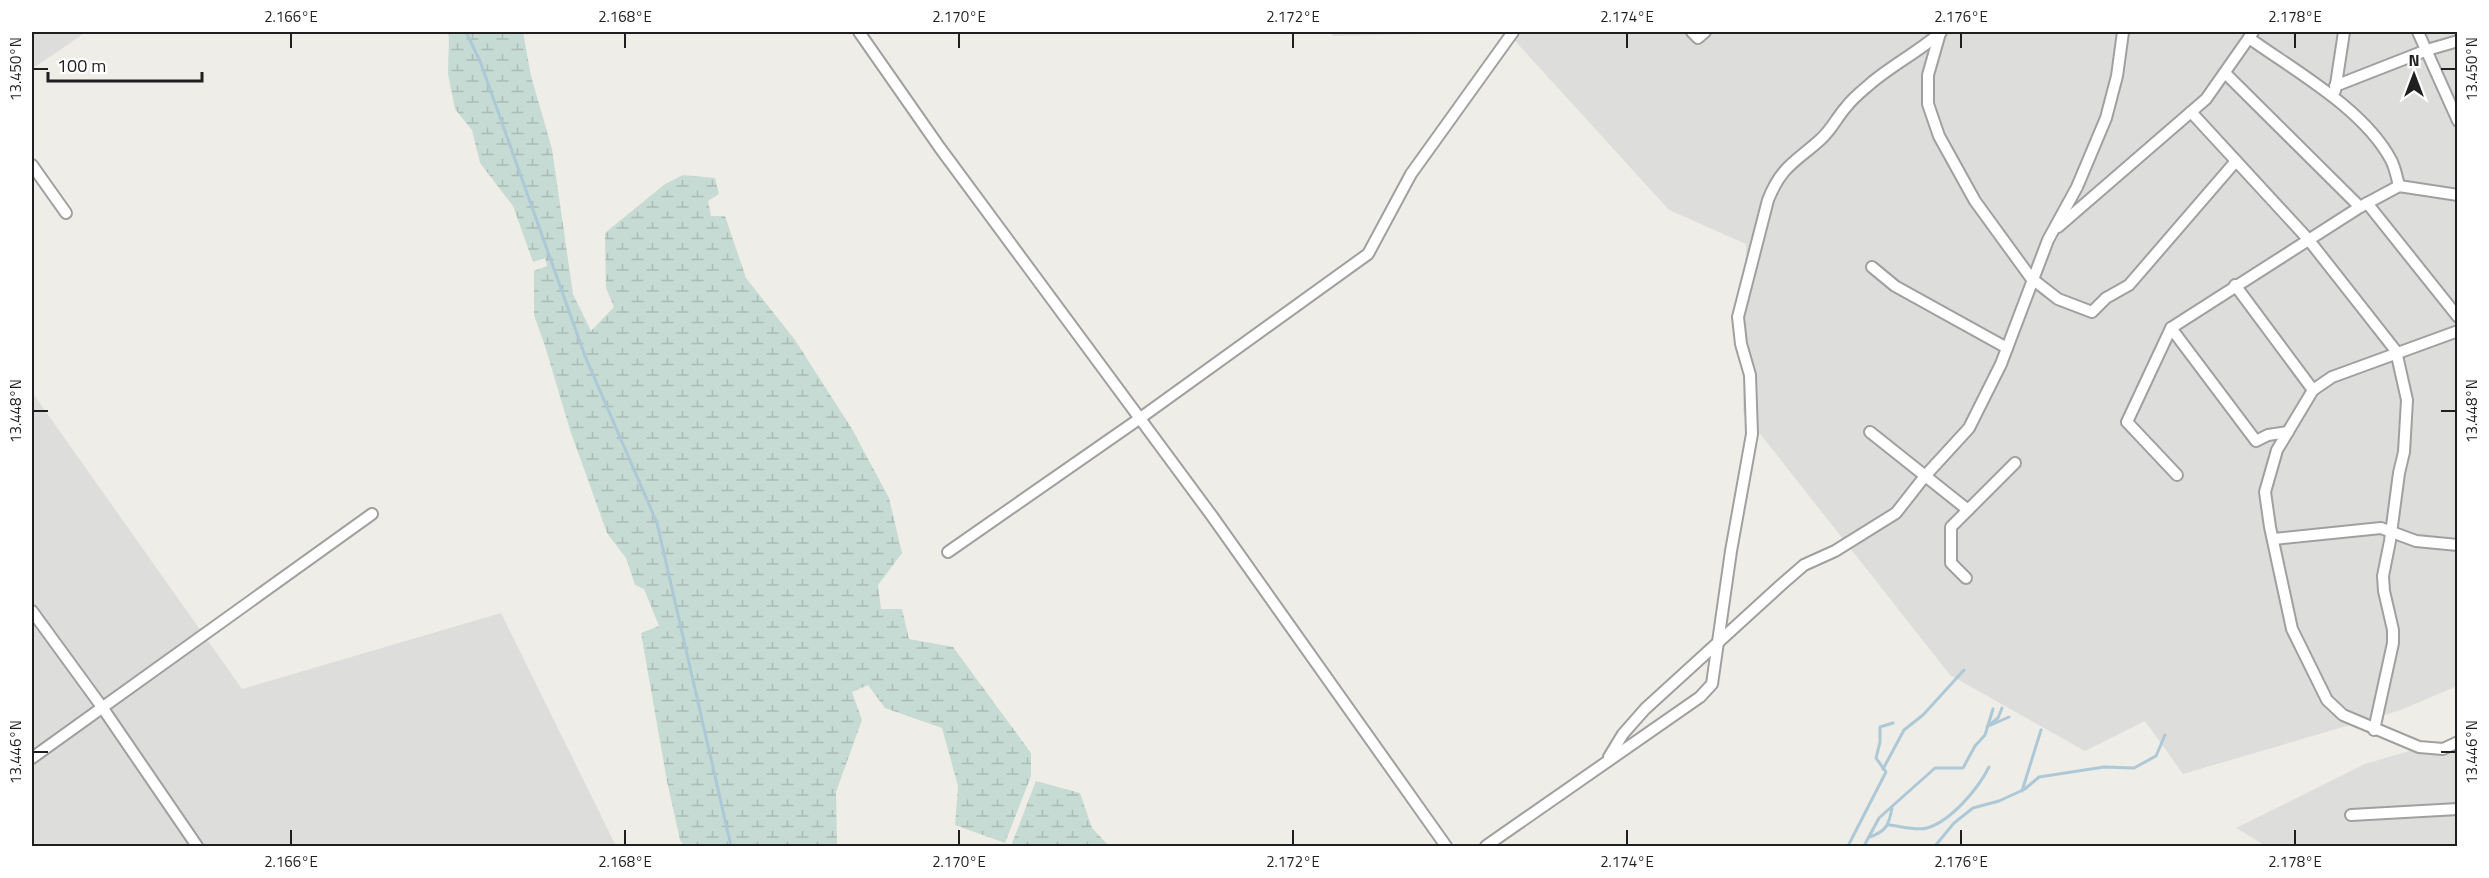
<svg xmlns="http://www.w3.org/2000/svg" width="2489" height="878" font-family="'Titillium Web',sans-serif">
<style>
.residential{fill:#dddddc}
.wetland{fill:url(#wetland-marsh)}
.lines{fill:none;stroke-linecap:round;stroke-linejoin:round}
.stream{stroke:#adc9d7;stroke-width:3}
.minor-casing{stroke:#a0a0a0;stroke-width:14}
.minor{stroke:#fff;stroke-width:10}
.ticks{fill:none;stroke:#1f1f1f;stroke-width:2}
.neatline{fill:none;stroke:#1f1f1f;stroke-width:2}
.ticks-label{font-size:15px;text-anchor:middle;fill:#1f1f1f}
</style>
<defs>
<pattern id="wetland-marsh" width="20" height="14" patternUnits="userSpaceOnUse" patternTransform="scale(1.5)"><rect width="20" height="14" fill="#c6dbd3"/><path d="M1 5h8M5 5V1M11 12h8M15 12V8" fill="none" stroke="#aabcb5"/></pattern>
</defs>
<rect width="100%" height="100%" fill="#efede7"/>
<!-- residential -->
<g class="residential">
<path d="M32,32H86L32,69Z"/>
<path d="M1331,32H2457V686L2401,710L2183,774L2145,721L2085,751L1950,675L1743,412L1746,244L1669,210L1507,32L1333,36Z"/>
<path d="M32,392L242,689L501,613L616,846H32Z"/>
<path d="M2457,737V846H2266L2236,828L2365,764Z"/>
</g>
<!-- wetland -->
<g class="wetland">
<path d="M446,32H523L531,76L552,149L573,294L591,331L614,307L606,288L605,233L665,184L683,175L715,178L719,194L708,201L711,216H725L746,278L795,340L852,429L889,498L902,553L878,585L881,609H902L909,639L953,647L1031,753V776L1005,843L955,825L958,786L942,728L885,708L868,685L852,692L862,720L836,792L837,846H684L680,840L667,781L641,633L659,626L644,589L635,585L626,558L607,533L570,430L545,346L534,315V271L547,266L545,258L533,262L513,206L480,163L472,130L455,109L448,74L449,36Z"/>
<path d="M1036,781L1080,793L1092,828L1109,846H1011Z"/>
</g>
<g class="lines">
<!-- stream -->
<g class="stream">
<path d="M466,32L480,61L585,356L657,523L731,846"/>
<path d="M1991,725L2009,717"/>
<path d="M1987,727L1998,718L2002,708"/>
<path d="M1883,769L1904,730L1923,715L1964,670"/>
<path d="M2022,791L2041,730"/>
<path d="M1889,825C1900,826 1917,831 1927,828C1951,821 1978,789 1989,767"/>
<path d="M1869,837C1886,832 1889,825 1892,808"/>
<path d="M1848,846L1886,772L1876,758L1880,742V727L1893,723"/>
<path d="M1864,846L1879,818L1935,768H1963L1975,746L1985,735L1993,709"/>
<path d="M1935,846L1954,823L1973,808L1999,801L2025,789L2039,777L2104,767L2134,768L2156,756L2165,735"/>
</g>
<defs>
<g id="minor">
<path d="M859,32L940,148L1212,516L1446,846"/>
<path d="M1692,32L1698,38L1705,32"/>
<path d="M2418,32L2458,121"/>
<path d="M1940,33L1928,75V104L1939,136L1975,201L2031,278L2058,299L2092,312L2106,298L2129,285L2236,161"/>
<path d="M2249,38C2295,71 2364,109 2391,160C2395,167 2397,178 2399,186"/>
<path d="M2225,73L2360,207"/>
<path d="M2335,86L2427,50L2458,41"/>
<path d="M2335,91L2344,32"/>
<path d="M2191,112L2308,239L2396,351L2407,400L2404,452L2399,473L2390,541L2383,576L2384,591L2393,630V643L2374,730"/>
<path d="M32,165L66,213"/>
<path d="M2367,203L2458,317"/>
<path d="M2058,227L2206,99L2253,32"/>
<path d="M1872,267L1895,286L2007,348"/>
<path d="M2235,285L2313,390"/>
<path d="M2171,328L2256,441L2268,435L2288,432"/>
<path d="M2458,331L2332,377L2313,390L2277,450L2265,492L2270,527L2292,629L2327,700L2343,715L2419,747L2443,749L2458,742"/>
<path d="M1870,432L1968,510"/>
<path d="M2177,475L2127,422L2171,328L2360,207L2399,186L2458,195"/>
<path d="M2274,539L2381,528L2416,541L2458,545"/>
<path d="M948,552L1139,419L1368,254L1411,174L1513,32"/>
<path d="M1966,578L1951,563V527L2015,463"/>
<path d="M32,611L102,707L197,846"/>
<path d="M1609,757L1623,734L1645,709L1781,585L1804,565L1835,551L1896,513L1925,476L1969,428L2001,364L2048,240L2077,187L2106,118L2117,76L2123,32"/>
<path d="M32,758L372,514"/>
<path d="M2351,815L2458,809"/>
<path d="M1486,846L1700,697L1712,684L1731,551L1752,434L1750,375L1741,344L1738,317L1768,200C1782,165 1796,162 1821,139C1832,129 1837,117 1847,106C1853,98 1862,91 1870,84C1892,65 1920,51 1941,32"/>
</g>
</defs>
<!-- minor casing -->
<use href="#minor" class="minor-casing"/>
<!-- minor -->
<use href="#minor" class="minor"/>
</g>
<!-- ticks -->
<path class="ticks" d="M291,33V48M625,33V48M959,33V48M1293,33V48M1627,33V48M1961,33V48M2295,33V48M33,69H48M2441,69H2456M33,411H48M2441,411H2456M33,752H48M2441,752H2456M291,830V845M625,830V845M959,830V845M1293,830V845M1627,830V845M1961,830V845M2295,830V845"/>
<!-- border -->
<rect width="2489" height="878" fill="none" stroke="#ffffff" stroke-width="66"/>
<!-- north arrow -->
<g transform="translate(2414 75)" stroke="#ffffff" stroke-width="4.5" paint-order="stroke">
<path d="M0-4.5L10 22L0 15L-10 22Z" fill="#1f1f1f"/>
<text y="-9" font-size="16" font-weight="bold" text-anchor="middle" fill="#1f1f1f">N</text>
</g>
<!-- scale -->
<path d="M48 72v9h154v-9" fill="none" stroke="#1f1f1f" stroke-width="3"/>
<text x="57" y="72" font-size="18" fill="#1f1f1f" stroke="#ffffff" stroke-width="4.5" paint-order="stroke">100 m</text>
<rect x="33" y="33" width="2423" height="812" class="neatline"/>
<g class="ticks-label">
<text x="291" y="22">2.166°E</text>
<text x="625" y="22">2.168°E</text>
<text x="959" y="22">2.170°E</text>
<text x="1293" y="22">2.172°E</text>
<text x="1627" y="22">2.174°E</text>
<text x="1961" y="22">2.176°E</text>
<text x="2295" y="22">2.178°E</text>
<text transform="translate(16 69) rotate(-90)" y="5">13.450°N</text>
<text transform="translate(2472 69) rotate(-90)" y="5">13.450°N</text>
<text transform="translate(16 411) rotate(-90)" y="5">13.448°N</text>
<text transform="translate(2472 411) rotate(-90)" y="5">13.448°N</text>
<text transform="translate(16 752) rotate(-90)" y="5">13.446°N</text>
<text transform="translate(2472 752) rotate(-90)" y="5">13.446°N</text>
<text x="291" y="867">2.166°E</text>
<text x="625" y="867">2.168°E</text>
<text x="959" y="867">2.170°E</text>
<text x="1293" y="867">2.172°E</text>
<text x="1627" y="867">2.174°E</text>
<text x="1961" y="867">2.176°E</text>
<text x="2295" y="867">2.178°E</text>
</g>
</svg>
